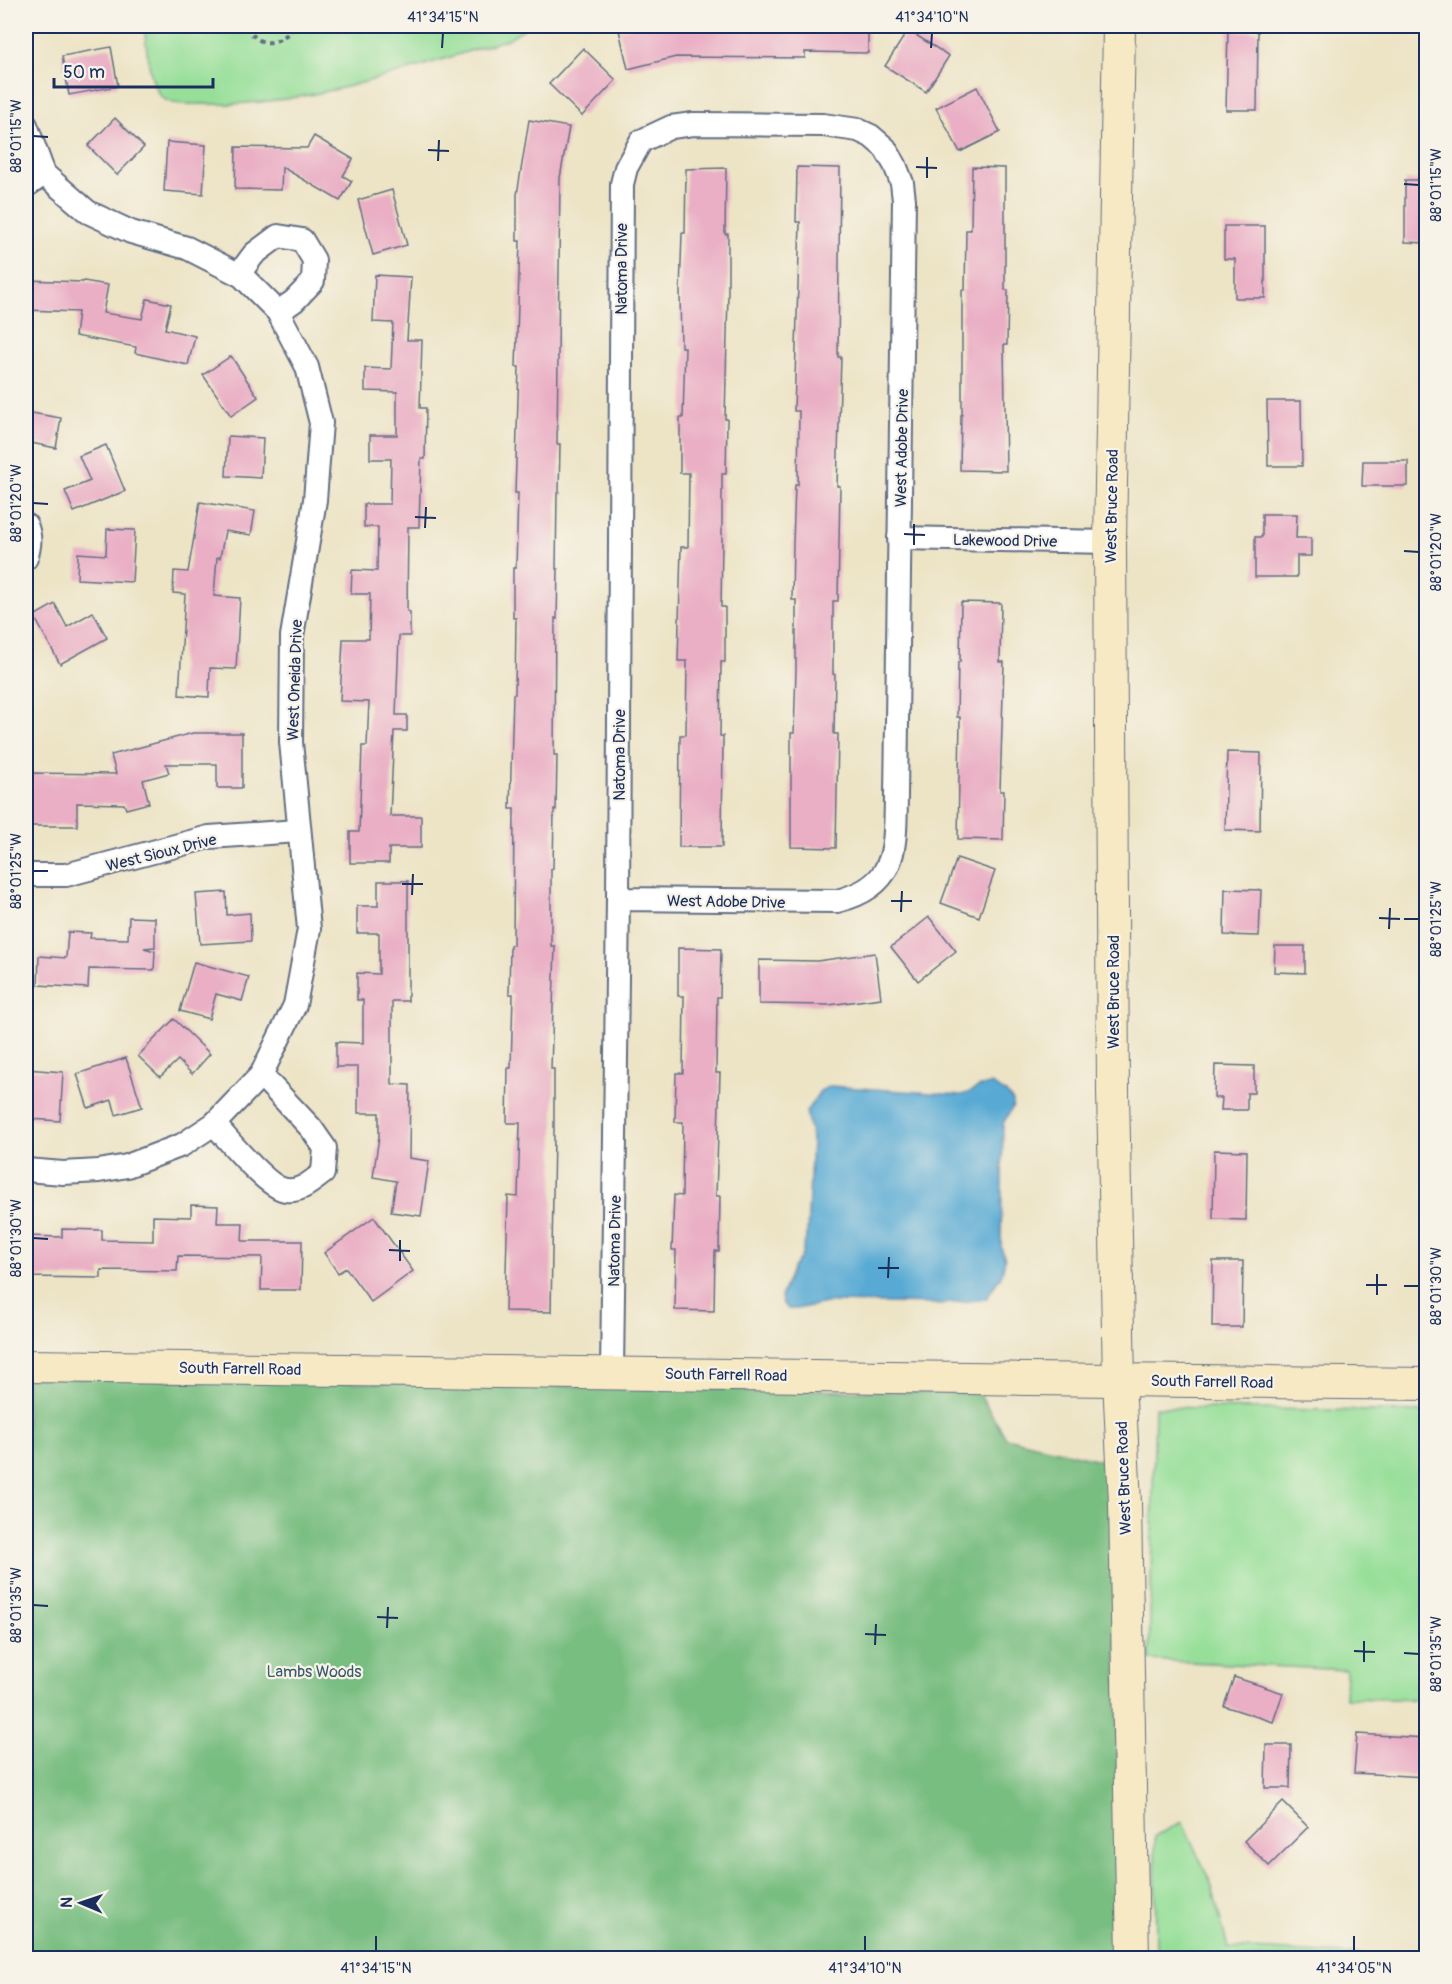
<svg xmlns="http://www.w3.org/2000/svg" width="1452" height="1984" font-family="Pangolin,sans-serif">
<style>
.green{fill:#97df99;stroke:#59877c;stroke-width:1.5}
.forest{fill:#79be81;stroke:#4a7670;stroke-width:1.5}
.water{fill:#59aad4;stroke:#3a6c99;stroke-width:1.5}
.building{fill:#eaafc5}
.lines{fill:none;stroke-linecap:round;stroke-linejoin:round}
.street-casing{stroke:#646e82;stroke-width:26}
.secondary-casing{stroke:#646e82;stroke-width:34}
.path{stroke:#646e82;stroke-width:4;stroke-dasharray:4.5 4.5;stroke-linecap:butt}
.street{stroke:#fff;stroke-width:22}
.secondary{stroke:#f6e9c3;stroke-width:32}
.ticks{fill:none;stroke:#1b2f5e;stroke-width:2}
.labels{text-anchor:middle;stroke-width:4.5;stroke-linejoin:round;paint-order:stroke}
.street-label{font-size:16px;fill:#1b2f5e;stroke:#f7f3e8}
.park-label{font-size:16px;fill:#3a5b6d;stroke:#f7f3e8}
.neatline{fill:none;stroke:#1b2f5e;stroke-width:2}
.ticks-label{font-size:15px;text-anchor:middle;fill:#1b2f5e}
</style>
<rect width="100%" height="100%" fill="#f7f3e8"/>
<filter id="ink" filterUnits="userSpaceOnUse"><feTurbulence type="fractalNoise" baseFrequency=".0167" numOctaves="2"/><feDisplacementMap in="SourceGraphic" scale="12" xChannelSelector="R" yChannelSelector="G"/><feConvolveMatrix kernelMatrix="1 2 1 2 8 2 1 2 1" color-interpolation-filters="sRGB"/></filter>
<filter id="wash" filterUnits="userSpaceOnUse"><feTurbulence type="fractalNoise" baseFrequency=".008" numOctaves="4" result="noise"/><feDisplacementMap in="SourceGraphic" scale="24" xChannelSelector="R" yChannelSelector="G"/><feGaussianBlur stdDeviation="1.35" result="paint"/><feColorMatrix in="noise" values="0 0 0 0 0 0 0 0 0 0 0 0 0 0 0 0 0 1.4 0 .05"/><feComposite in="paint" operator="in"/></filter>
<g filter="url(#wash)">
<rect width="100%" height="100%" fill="#ede4c6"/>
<!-- green -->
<g class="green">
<path d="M144,26H528L508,39C410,69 309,107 205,104C192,104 176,106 164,99C148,88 147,44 144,26Z"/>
<path d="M1155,1407L1426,1412V1700L1345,1698L1346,1670L1149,1660Z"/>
<path d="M1182,1822L1211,1883L1228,1948L1426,1958H1156L1155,1836Z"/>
</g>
<!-- forest -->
<path class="forest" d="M26,1377L979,1393L1006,1438L1113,1463L1122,1958H26Z"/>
<!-- water -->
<path class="water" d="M991,1084L1005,1092L1013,1101V1106L1003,1124L1001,1247L1005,1259L1002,1274L986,1299L943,1304L831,1302L796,1309H788L783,1304L781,1297L792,1269L801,1257L807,1234L812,1139L806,1112L820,1091L830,1086L962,1095C972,1092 980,1085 991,1084Z"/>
<g id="blocks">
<!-- building -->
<g class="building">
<path d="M637,26H868V53L805,52V58L676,57L628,69L619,30Z"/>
<path d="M908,30L949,56L926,92L885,66Z"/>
<path d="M1228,31H1258L1257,110H1226Z"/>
<path d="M111,47L118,86L69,95L62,56Z"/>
<path d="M583,48L616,80L582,116L549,84Z"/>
<path d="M977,87L1000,132L960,152L936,108Z"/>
<path d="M115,118L144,147L117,175L88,146Z"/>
<path d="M529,120L569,127L560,178L557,444H560L559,493H557L556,569H558L557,619L555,618L554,755H557L556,810H554L553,869H551V946H555L551,1069H554V1135L551,1312L505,1311L508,1196L518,1197L520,1123H507L508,1068H511L513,994H509L510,945H513L514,809H510L513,694H515L516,618H513V568H516L518,493H515L519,367H516L520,241H517V195Z"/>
<path d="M314,136L353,159L343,176L352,181L340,201L282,167L281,190L235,189L236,147L307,148Z"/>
<path d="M167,142L206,145L203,194L164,191Z"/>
<path d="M797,167L840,168L838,357H841L837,486H840L838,601H833V674L835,675L834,734H838L836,848L791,847V733H794L796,670V600H792L793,544L795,485H798L799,411H794L800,222H796Z"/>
<path d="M972,167L1005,168V290H1008L1007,345H1004L1006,471L960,470L961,415H962V290H965L966,230H971Z"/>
<path d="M726,168L725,234H728V293L725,419H727L726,474H722V541L721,607H725V662H721L720,736H723L722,847H679L680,735H686L687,661H678L681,547H688L689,473H680V418H683L685,347H681L680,292L682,233H685L686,169Z"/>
<path d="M1405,180H1426V243L1405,242Z"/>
<path d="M392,190L407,245L373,255L358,200Z"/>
<path d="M1224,226H1265V298H1235V259H1224Z"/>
<path d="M375,275L411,277L407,340H422L420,408H426L425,459H421L419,527H408L407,611L410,612V636H399L396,715H407V731H394L390,816H421V848H389V863H350V832H359L362,746H367L369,702L340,701L343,639H369L370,594H351L352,570L377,571L378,527H364V504H390L391,459H370V435H397V392L365,391V368L391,369L393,323L373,322Z"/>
<path d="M26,280L83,282L84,281L108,285L103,313L142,319L147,299L171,304L165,329L195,336L188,365L135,353L136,347L75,336L78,312L26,310Z"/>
<path d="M231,356L258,397L231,416L203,375Z"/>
<path d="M1267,401H1301L1302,466H1268Z"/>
<path d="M26,412L61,418L56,448L26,442Z"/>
<path d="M228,436L263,438L261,478L226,476Z"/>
<path d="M106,445L125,491L74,512L65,491L90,481L79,456Z"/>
<path d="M1363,461H1408V486H1362Z"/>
<path d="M200,502L255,511L251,535L225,531L220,558L217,557L214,596L240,598L236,669L210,668L209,697L179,695L185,594L173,593L174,571L188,572Z"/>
<path d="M1262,514H1297L1296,538H1311V556H1297V577H1255V537H1262Z"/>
<path d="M107,529L135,530L132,582L77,579L78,553L106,555Z"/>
<path d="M961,602L1001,603L1000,662H1004L1000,791H1004L1003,840L958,839L960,717H957L958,662H960Z"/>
<path d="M55,604L67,627L93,612L107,638L60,664L34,616Z"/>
<path d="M193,733H242V788H217V764H166L169,773L143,780L149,803L126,809L124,804L77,803V826H26V773L116,774L111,755Z"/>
<path d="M1227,752L1261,753L1260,831L1225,830Z"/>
<path d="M957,858L995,871L979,917L941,903Z"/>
<path d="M378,881H408V1001H392V1084L410,1085L409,1158L429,1161L421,1216L391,1212L396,1181L373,1177L379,1137V1113H358V1067H336V1042L363,1043V1000H357V973L379,974V933H357V906H378Z"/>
<path d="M1225,889L1261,890L1259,936L1224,935Z"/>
<path d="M226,892L227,915L250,913L251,941L200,944L196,894Z"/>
<path d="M129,917L155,918V947L144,948L155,951L154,970L89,969L88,988L38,985L39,956L66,958L68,932L91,933L90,938L128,939Z"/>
<path d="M929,917L956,951L918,981L891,947Z"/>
<path d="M1275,946H1305V973L1274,972Z"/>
<path d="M678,948L721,949L720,997H717L716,1073H720L716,1196H720L719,1251H715L714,1311L675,1310L676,1250H672L674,1195L682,1196L683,1122H675L676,1073H683L684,996H678Z"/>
<path d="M875,953L881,998L829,1005L759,1004V960L817,961Z"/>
<path d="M194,962L249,977L242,1001L216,994L209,1019L180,1011Z"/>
<path d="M174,1019L210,1054L192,1074L178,1060L160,1077L138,1056Z"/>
<path d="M126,1058L142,1107L116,1115L112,1100L88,1108L77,1074Z"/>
<path d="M1215,1065L1254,1066V1093H1247V1110H1221L1222,1098H1214Z"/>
<path d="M26,1069L63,1072L60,1121L30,1119L31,1112L26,1111Z"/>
<path d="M1214,1150L1247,1151L1246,1220L1213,1219Z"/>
<path d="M191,1205L218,1206L217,1223H243L242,1241H302L301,1290H261L262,1257L178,1256L177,1271L101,1270V1278L26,1277V1236L62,1237V1229L102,1230V1240L153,1241V1216L191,1217Z"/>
<path d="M374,1217L413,1271L371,1302L346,1268L338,1273L324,1253Z"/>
<path d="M1213,1261H1243L1242,1327H1212Z"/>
<path d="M1234,1677L1283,1693L1273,1722L1224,1706Z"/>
<path d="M1357,1734L1426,1738V1777L1354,1773Z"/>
<path d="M1266,1745H1291L1290,1788H1265Z"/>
<path d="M1283,1802L1308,1827L1269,1866L1244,1841Z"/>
</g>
</g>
</g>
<g filter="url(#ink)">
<use href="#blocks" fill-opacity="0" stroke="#646e82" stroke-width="1.5"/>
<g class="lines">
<defs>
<g id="street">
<path d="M26,125L44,174L88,212L131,232L187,248L242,276L278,312L307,367L321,423L315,500L292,636L291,742L309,929L295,1005L261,1075L214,1124L182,1145L127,1166L99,1171L63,1173L26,1170"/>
<path d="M26,186L44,174"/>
<path d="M239,274L254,254L278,236L302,240L314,260L313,281L294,301L278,312"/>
<path d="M26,525C31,537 30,546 26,558"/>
<path d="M899,538L1110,542"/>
<path d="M26,875H66L209,837L298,831"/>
<path d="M214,1124C228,1139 267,1188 286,1190C301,1192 312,1181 323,1173L325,1148L311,1128L261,1075"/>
<path d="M612,1373L618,899L622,184L626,168L641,141L671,127L693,124L823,125L858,130L871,136L885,148L895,165L902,183L904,200L896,796C895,849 898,886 837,901L618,899"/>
</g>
<g id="secondary">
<path d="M1119,26L1110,542L1113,1092L1119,1380L1125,1503L1133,1958"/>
<path d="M26,1366L1426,1384"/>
</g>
</defs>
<!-- street casing -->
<use href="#street" class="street-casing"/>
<!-- secondary casing -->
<use href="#secondary" class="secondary-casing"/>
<!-- path -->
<path class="path" d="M247,26C259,51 281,44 295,26"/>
<!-- street -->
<use href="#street" class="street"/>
<!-- secondary -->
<use href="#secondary" class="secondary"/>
</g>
</g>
<!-- ticks -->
<path class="ticks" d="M442,48L443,33M931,48L932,33M33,136L48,137M428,150L449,151M438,161L439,140M916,167L937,168M927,178V157M1404,184L1419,185M33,503L48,504M415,517L436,518M425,528L426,507M904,534L925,535M914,545V524M1404,551L1419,552M33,871H48M402,884H423M412,895L413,874M891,901H912M901,912L902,891M1379,918L1400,919M1404,919H1419M1389,929L1390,908M33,1238L48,1239M389,1250L410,1251M400,1261V1240M878,1268H899M888,1278L889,1257M1366,1285H1387M1404,1286H1419M1377,1295V1274M33,1605L48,1606M377,1617L398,1618M387,1628L388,1607M865,1634L886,1635M875,1645L876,1624M1354,1651L1375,1652M1404,1653L1419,1654M1364,1662V1641M376,1951V1936M865,1951V1936M1354,1951V1936"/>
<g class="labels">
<!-- street labels -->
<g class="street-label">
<text transform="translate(621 269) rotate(-90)" y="6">Natoma Drive</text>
<text transform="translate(901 448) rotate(-89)" y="6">West Adobe Drive</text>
<text transform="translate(1111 506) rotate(-89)" y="6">West Bruce Road</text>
<text transform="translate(1005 540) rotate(1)" y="6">Lakewood Drive</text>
<text transform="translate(294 680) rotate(-88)" y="6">West Oneida Drive</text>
<text transform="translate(619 755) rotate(-90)" y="6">Natoma Drive</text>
<text transform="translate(161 852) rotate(-14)" y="6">West Sioux Drive</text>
<text transform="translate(726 901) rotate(1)" y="6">West Adobe Drive</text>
<text transform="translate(1113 992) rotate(-90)" y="6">West Bruce Road</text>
<text transform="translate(614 1241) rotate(-89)" y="6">Natoma Drive</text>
<text transform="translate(240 1368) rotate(1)" y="6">South Farrell Road</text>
<text transform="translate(726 1374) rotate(1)" y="6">South Farrell Road</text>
<text transform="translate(1212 1381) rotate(1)" y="6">South Farrell Road</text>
<text transform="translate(1123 1478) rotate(-92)" y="6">West Bruce Road</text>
</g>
<!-- park labels -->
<g class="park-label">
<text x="314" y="1677">Lambs Woods</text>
</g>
</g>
<!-- margin -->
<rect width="1452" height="1984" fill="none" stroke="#f7f3e8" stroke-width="66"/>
<!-- north arrow -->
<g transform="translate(81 1903) rotate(272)" stroke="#f7f3e8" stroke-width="4.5" paint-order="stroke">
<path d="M0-4.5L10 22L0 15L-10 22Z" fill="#1b2f5e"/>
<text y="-9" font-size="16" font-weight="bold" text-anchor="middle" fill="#1b2f5e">N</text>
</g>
<!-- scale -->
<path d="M54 78v9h159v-9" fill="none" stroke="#1b2f5e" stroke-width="3"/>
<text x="63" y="78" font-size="18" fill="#1b2f5e" stroke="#f7f3e8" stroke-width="4.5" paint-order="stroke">50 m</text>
<rect x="33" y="33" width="1386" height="1918" class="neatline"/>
<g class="ticks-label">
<text x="443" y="22">41°34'15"N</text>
<text x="932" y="22">41°34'10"N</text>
<text transform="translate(16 136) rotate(-90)" y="5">88°01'15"W</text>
<text transform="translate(1436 185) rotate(-90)" y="5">88°01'15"W</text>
<text transform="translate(16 503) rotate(-90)" y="5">88°01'20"W</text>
<text transform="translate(1436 552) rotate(-90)" y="5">88°01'20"W</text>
<text transform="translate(16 871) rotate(-90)" y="5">88°01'25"W</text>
<text transform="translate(1436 919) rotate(-90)" y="5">88°01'25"W</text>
<text transform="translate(16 1238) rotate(-90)" y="5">88°01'30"W</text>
<text transform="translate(1436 1286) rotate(-90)" y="5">88°01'30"W</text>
<text transform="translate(16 1605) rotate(-90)" y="5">88°01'35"W</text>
<text transform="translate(1436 1654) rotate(-90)" y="5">88°01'35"W</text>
<text x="376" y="1973">41°34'15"N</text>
<text x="865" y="1973">41°34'10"N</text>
<text x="1354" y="1973">41°34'05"N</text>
</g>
</svg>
